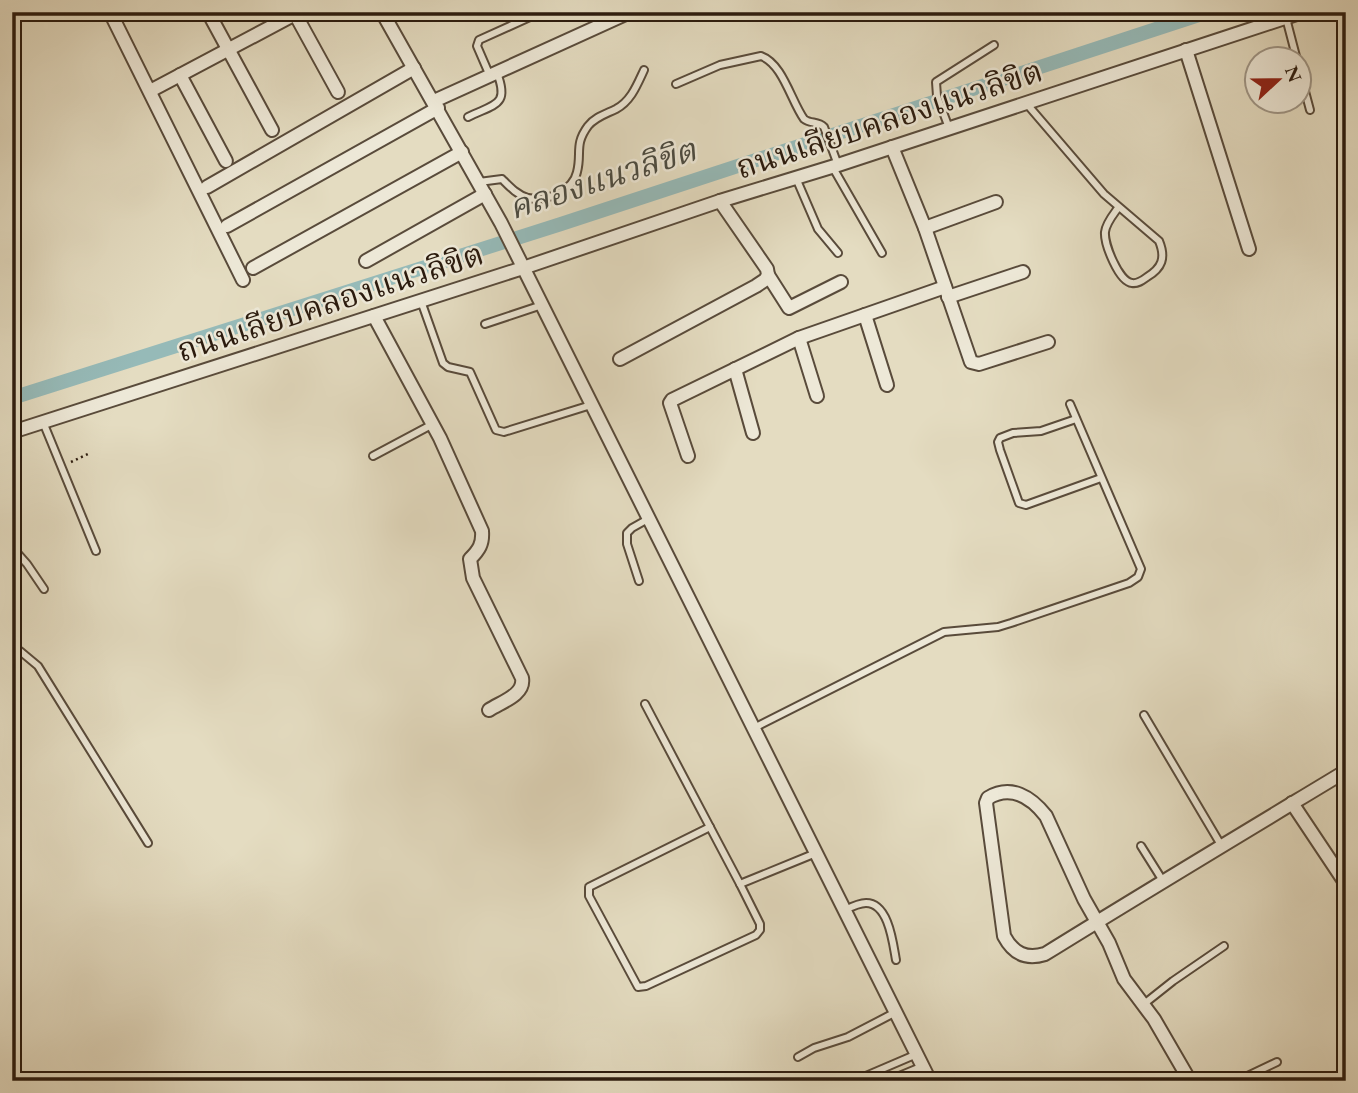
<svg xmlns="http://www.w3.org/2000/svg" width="1358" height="1093" font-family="'EB Garamond','Noto Serif Thai',serif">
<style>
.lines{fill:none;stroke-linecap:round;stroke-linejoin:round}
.canal{stroke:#96bab8;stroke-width:14}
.lane-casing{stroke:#594b3b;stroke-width:10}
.street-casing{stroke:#594b3b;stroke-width:16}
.path{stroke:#2b1b0e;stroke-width:2.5;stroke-dasharray:2 3.5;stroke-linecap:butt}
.lane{stroke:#ede8d7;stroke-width:6}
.street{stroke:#ede8d7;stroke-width:12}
.labels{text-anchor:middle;stroke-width:5;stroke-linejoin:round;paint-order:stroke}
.street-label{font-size:32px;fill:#2b1b0e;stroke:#ede8d7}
.water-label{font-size:33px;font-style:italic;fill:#4b4b41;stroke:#ede8d7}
</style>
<rect width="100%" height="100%" fill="#e4dcc1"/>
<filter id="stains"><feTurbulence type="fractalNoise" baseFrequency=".00286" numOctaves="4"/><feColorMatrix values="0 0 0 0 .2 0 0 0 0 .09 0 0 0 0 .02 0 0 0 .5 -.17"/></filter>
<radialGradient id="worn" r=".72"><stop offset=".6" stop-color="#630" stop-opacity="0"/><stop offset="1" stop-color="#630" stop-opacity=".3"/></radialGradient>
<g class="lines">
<!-- canal -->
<path class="canal" d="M12,398L561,224L1208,12"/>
<defs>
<g id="lane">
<path d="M1286,18L1297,60"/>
<path d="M1298,65L1310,110"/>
<path d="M490,76L477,46L479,40L541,12"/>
<path d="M676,84L720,65L761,56C783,64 791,101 804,119C810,124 818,121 824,127L838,165"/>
<path d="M1026,103L1104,194L1159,241C1166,258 1162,268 1147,277C1143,280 1138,284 1132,283C1119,282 1104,244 1105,232C1106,223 1113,215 1118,208"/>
<path d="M468,117C494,104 510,106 497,73"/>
<path d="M949,128L937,96L936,82L994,45"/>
<path d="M832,166L882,253"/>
<path d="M796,178L818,229L838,253"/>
<path d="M479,182L502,179C509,186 517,195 528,198C546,202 573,191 577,172C582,153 574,145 588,126C595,117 606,114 616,109C631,101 637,85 644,70"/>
<path d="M421,301L443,363L448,367L470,372L496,430L504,432L591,405"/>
<path d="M485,324L542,305"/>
<path d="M1076,419L1041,431L1013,433L1000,438L998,442L1000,450L1019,503L1026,505L1101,478"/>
<path d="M43,422L96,551"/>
<path d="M373,456L433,424"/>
<path d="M12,494L15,499"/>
<path d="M12,547L27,564L44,589"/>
<path d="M639,581L627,544V533L632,528L648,519"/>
<path d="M12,652L20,651L38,666L148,843"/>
<path d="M645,704L740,884L816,853"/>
<path d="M1144,715L1221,845"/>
<path d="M754,728L944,632L998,627L1011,623L1129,583L1138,577L1141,569L1070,404"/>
<path d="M710,827L589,887V896L638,987L646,986L756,935L760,930V924L740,884"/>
<path d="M1141,846L1163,881"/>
<path d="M845,910C851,907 859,903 866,903C889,903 893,944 896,960"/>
<path d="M1144,1004L1173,981L1224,946"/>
<path d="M798,1057L814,1048L848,1037L896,1012"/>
<path d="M854,1081L917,1054"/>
<path d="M887,1081L923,1066"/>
<path d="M1237,1081L1277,1062"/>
</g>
<g id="street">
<path d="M110,12L243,280"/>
<path d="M208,12L272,130"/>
<path d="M294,12L338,92"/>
<path d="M382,12L501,223L930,1081"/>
<path d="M1186,50L1249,249"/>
<path d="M180,75L226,161"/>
<path d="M150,91L299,12"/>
<path d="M434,101L630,12"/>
<path d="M892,147L925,228L971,362L979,364L1048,342"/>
<path d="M207,187L414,68"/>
<path d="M227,226L438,108"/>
<path d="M925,228L996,202"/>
<path d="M366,261L485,194"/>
<path d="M253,268L462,152"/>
<path d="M768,275L789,308L841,282"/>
<path d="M948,297L1023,272"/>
<path d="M865,315L887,385"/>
<path d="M374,316L440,438L482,531C483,544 479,550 470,559L473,578L522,678C525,695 501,702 489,710"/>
<path d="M799,338L817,396"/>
<path d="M620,359L756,286L765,280L768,275L767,269L720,201"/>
<path d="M735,369L753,433"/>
<path d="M12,432L523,268L720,201L838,165L1303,12"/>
<path d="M688,456L670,403L672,400L799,338L945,287"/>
<path d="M1292,803L1346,884"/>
<path d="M1190,1081L1154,1019L1124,979L1109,943L1084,899L1046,816C1031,797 1011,784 988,798L986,803L1004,936C1013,953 1026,960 1045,954C1145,892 1245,832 1346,771"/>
</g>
</defs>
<!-- lane casing -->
<use href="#lane" class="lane-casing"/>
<!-- street casing -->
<use href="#street" class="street-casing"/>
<!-- path -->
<path class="path" d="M71,462L88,454"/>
<!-- lane -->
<use href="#lane" class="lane"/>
<!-- street -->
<use href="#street" class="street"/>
</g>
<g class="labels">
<!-- street labels -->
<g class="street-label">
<text transform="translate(889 119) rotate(-18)" y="11">ถนนเลียบคลองแนวลิขิต</text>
<text transform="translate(330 302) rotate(-18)" y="11">ถนนเลียบคลองแนวลิขิต</text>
</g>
<!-- water labels -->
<g class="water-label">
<text transform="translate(602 178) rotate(-18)" y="12">คลองแนวลิขิต</text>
</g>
</g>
<!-- margin -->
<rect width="1358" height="1093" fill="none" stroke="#e4dcc1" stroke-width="42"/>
<rect x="14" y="14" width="1330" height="1065" fill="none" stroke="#2b1b0e" stroke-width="3.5"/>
<rect x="21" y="21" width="1316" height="1051" fill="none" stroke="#2b1b0e" stroke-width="2"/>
<!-- north arrow -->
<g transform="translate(1278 80) rotate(68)"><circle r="33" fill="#ede8d7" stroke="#9f9687" stroke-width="2"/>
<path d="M0-5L12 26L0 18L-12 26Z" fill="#8f2418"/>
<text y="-10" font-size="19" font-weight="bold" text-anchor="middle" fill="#2b1b0e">N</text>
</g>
<rect width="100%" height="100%" filter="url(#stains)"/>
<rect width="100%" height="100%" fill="url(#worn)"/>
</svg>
